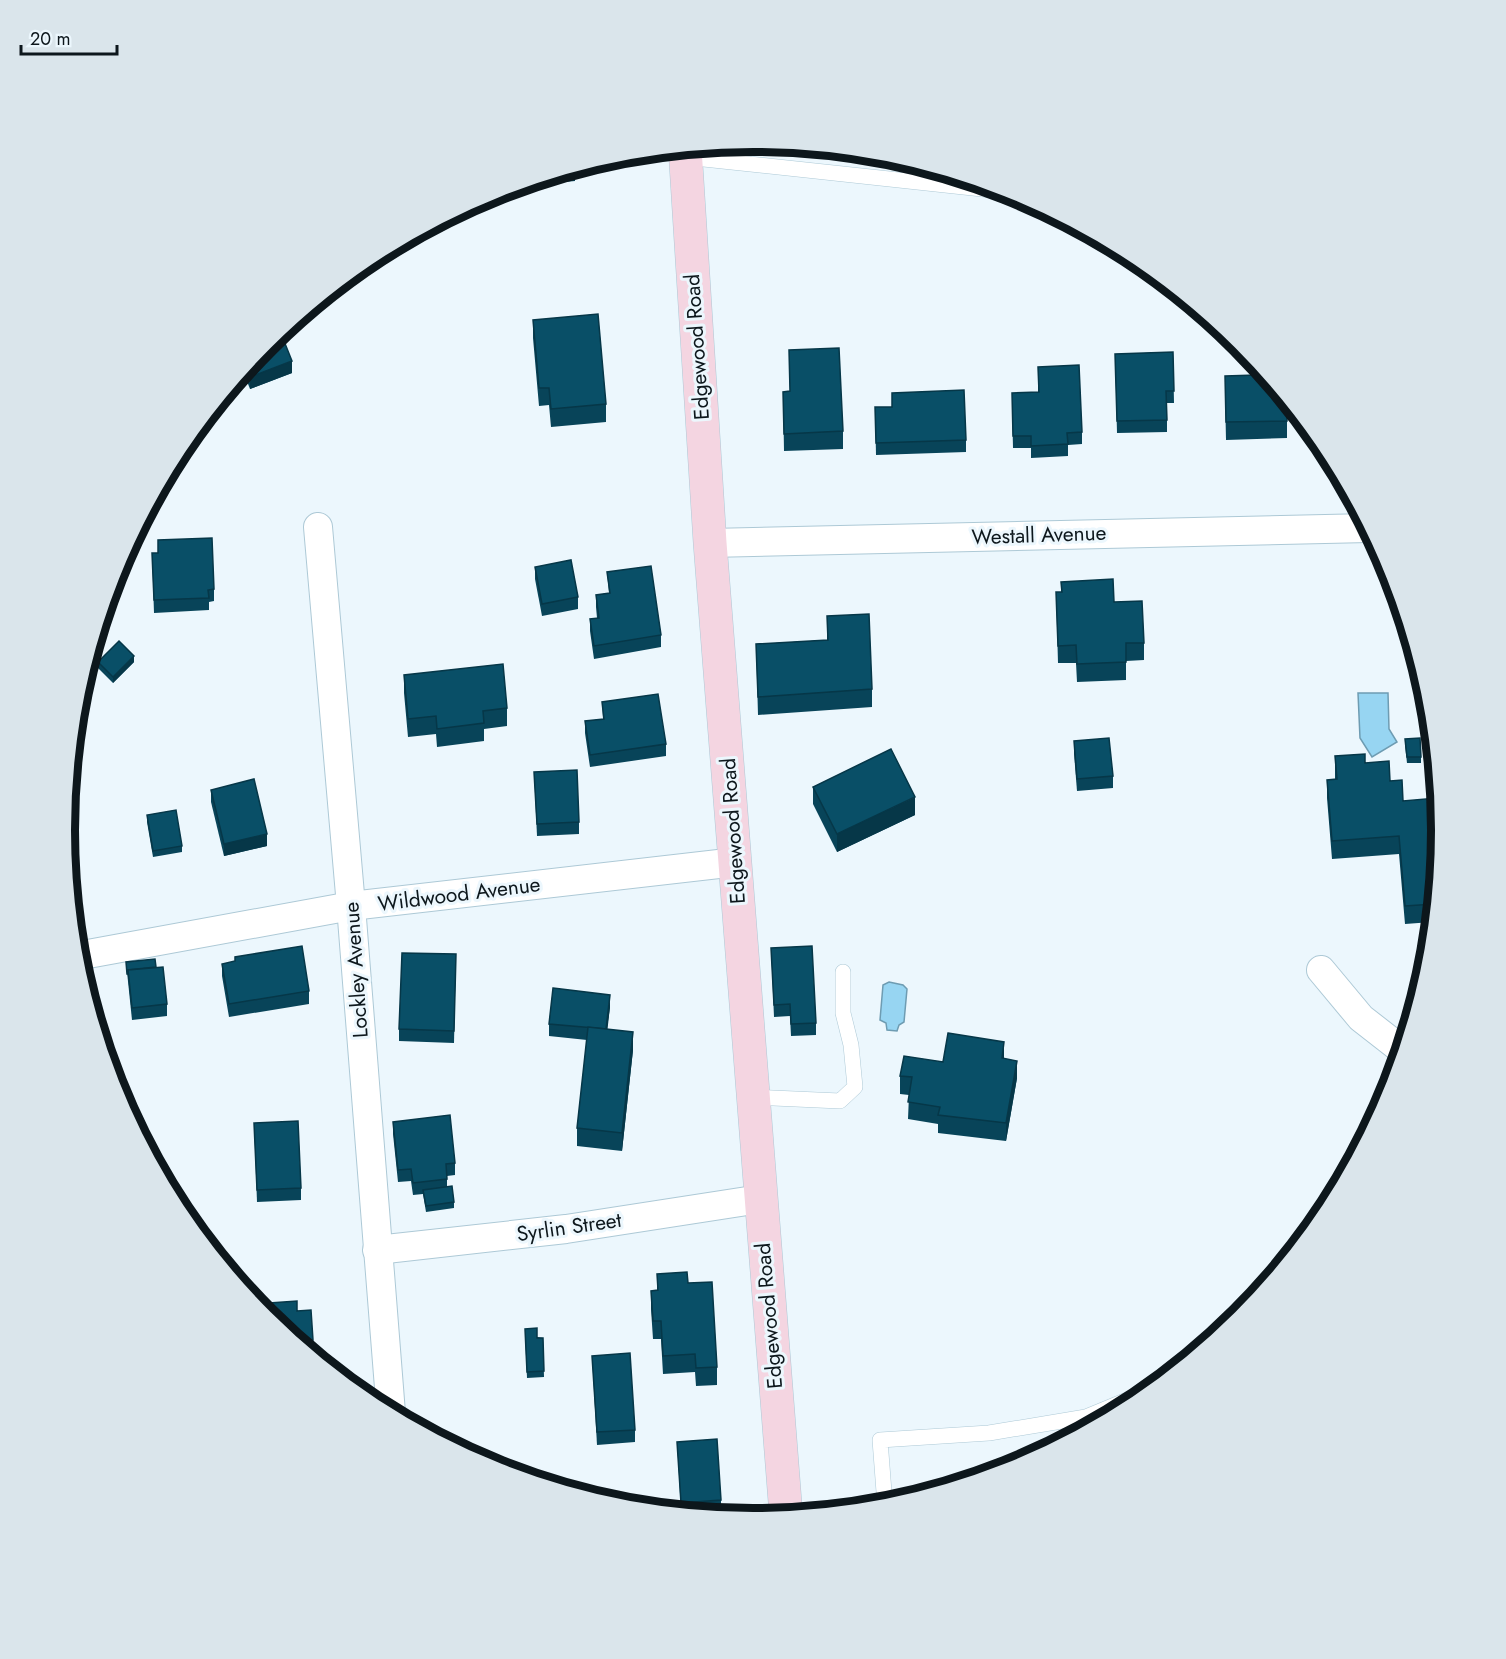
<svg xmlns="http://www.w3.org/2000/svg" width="1506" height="1659" font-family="Jost,sans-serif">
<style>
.water{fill:#97d5f2;stroke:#6e9cb2;stroke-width:1.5}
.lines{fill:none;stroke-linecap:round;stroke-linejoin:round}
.lane-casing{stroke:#adc9d6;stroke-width:16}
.street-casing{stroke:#adc9d6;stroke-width:30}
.secondary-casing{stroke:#adc9d6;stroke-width:34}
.lane{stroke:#fff;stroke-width:15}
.street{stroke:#fff;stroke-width:28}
.secondary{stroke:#f4d5e1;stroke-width:33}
.wall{fill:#084459}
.shaded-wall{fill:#063748}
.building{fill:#094f67;stroke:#063748;stroke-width:1.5}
.labels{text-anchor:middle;stroke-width:6;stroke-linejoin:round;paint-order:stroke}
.street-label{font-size:21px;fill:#0d171c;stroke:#ecf7fd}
.rim{fill:none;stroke:#0d171c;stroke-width:8}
</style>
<rect width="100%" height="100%" fill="#ecf7fd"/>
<!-- water -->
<g class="water">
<path d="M1358,693H1388L1389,729L1397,742L1372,757L1360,738Z"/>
<path d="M889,982L903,985L907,989L904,1022L899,1025L897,1031L887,1030L886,1023L880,1020L883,985Z"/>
</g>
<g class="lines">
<defs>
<g id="lane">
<path d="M685,157L1010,192"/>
<path d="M753,1097L840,1101L855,1087L851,1045L843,1013V972"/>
<path d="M885,1505L880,1440L989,1433L1086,1417L1149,1391"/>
</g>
<g id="street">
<path d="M318,527L351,906L391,1413"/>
<path d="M710,543L1369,528"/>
<path d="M77,956L351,906L736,862"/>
<path d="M1321,970L1361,1018L1402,1050"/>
<path d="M377,1250L566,1229L760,1199"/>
</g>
<path id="secondary" d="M685,148L710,543L786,1515"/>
</defs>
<!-- lane casing -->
<use href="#lane" class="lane-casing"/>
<!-- street casing -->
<use href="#street" class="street-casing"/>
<!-- secondary casing -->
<use href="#secondary" class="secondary-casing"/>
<!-- lane -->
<use href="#lane" class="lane"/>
<!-- street -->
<use href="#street" class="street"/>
<!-- secondary -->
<use href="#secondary" class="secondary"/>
</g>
<!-- wall -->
<g class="wall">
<path d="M575,168V181L544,184V177Z"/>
<path d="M533,320L606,404V422L551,427L549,405L539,406L533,338Z"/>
<path d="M266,342L292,373L250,389L243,371Z"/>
<path d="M789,350L843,431V449L784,451L783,392L790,391Z"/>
<path d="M1173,352L1174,403H1167V432L1117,433L1115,354Z"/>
<path d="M1256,363L1287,400V438L1226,440L1225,394L1257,375Z"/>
<path d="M1038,367L1082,432V444L1068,445V456L1031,458V448H1013L1012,405L1038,392Z"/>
<path d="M875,407L966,440V452L876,455Z"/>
<path d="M152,553L214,589V601L209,602V610L154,613Z"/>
<path d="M535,567L578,597V609L542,616L535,579Z"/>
<path d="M607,572L661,635V647L594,659L590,631V619L597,618L596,607V595L609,593Z"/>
<path d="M1061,582L1114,602L1144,643V660L1126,661V680L1077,682L1076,663H1058L1056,592H1061Z"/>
<path d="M1401,606L1406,621H1402Z"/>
<path d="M827,616L872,689V707L758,715L756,644L827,640Z"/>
<path d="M98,662H134L113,683L98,668Z"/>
<path d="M404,675L507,708V726L484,729V741L437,747L436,734L408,737L404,693Z"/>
<path d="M602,702L666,744V756L590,767L585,733V721L603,719Z"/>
<path d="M1074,741L1113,776V788L1077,791L1074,753Z"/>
<path d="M1405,745L1421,757V763H1407Z"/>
<path d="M1335,756L1365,763L1390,781L1403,801L1441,839L1432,922L1405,924L1399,854L1332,859L1327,798V780L1335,779Z"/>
<path d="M534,772L579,822V834L537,836Z"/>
<path d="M813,787L915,815L837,852L813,804Z"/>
<path d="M211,790L267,846L224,856L211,802Z"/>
<path d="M147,815L182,846V852L153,857L147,822Z"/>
<path d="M771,948L816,1023V1035L791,1036L790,1016L774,1017Z"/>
<path d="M456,954L454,1043L399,1041V1029Z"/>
<path d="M235,957L309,991V1004L229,1017L222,976V964L235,962Z"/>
<path d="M126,962L156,967L167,1004V1016L132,1020Z"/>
<path d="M610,1007L607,1029L633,1050L622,1151L577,1146V1128L587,1040L549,1036V1024Z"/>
<path d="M1004,1058L1017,1078L1006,1141L938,1133V1124L908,1119L909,1095L900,1094V1076L943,1062Z"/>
<path d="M393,1122L455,1163V1175L447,1176V1187L454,1202V1208L426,1212L423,1194L413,1195L411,1181L398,1182L393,1134Z"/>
<path d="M254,1123L301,1188V1200L257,1202Z"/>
<path d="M657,1274L688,1283L717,1367V1385L696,1386L695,1372L663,1374L661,1339H653L651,1309V1291L657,1290Z"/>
<path d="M297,1311L313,1340V1354L266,1316Z"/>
<path d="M525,1335L543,1338L544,1377L527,1378Z"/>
<path d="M592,1356L635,1430V1442L597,1445Z"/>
<path d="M677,1442L721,1500V1512L705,1513L681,1511Z"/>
</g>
<!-- shaded-wall -->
<g class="shaded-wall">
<path d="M292,361V373L250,389V377Z"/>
<path d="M134,656V662L113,683V677Z"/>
<path d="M915,797V815L837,852V834Z"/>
<path d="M267,834V846L224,856V844Z"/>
<path d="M610,995V1007L606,1042V1030Z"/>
<path d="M633,1032V1050L622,1151V1133Z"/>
<path d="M1004,1042V1060L1002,1058Z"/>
<path d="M1017,1061V1078L1006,1141V1123Z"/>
</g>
<!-- building -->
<g class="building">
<path d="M598,314L606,404L551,409L549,388H539L533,320Z"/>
<path d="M280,331L292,361L250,377L246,367L266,342Z"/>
<path d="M839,348L843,431L784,434L783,392L790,391L789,350Z"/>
<path d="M1173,352L1174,391H1166L1167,420L1117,421L1115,354Z"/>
<path d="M1257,363L1287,400V421L1226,422L1225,376L1257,375Z"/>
<path d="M1079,365L1082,432L1067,433L1068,444L1031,446V436H1013L1012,393L1039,392L1038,367Z"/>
<path d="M964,390L966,440L876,443L875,407H892V393Z"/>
<path d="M212,538L214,589L208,590L209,598L154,600L152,553H158V540Z"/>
<path d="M571,560L578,597L542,604L535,567Z"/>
<path d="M651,566L661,635L594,646L590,619L599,618L596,595L610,593L607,572Z"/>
<path d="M1113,579L1114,602L1142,601L1144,643H1126V662L1077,664L1076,645L1058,646L1056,592H1062L1061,582Z"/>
<path d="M869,614L872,689L758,697L756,644L828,640L827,616Z"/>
<path d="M119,641L134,656L113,677L98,662Z"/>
<path d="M503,664L507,708L483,711L484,723L437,729L436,716L408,719L404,675Z"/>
<path d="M658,694L666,744L590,755L585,721L604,719L602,702Z"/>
<path d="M1109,738L1113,776L1077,779L1074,741Z"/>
<path d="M1420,738L1421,757H1407L1405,739Z"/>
<path d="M891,749L915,797L837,834L813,787Z"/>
<path d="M1365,754V763L1389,761L1390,781L1402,780L1403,801L1437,798L1441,839L1434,904L1405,906L1399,836L1332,841L1327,780L1337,779L1335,756Z"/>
<path d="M577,770L579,822L537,824L534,772Z"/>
<path d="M254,779L267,834L224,844L211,790Z"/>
<path d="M176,810L182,846L153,851L147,815Z"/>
<path d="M302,946L309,991L229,1004L222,964L235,961V957Z"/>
<path d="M812,946L816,1023L791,1024L790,1004L774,1005L771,948Z"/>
<path d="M402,953L456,954L454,1031L399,1029Z"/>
<path d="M155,959L156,967L128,970V974H127L126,962Z"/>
<path d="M163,967L167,1004L132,1008L128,970Z"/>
<path d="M553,988L610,995L606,1029L549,1024Z"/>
<path d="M588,1027L633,1032L622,1133L577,1128Z"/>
<path d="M948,1033L1004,1042L1002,1058L1017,1061L1006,1123L938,1115L940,1107L908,1102L912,1077L900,1076L904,1056L943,1062Z"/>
<path d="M450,1115L455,1163L446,1164L447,1179L413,1183L411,1169L398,1170L393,1122Z"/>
<path d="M298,1121L301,1188L257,1190L254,1123Z"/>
<path d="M452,1186L454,1202L426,1206L423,1190Z"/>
<path d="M687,1272L688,1283L712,1282L717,1367L696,1368L695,1354L663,1356L661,1321H653L651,1291L658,1290L657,1274Z"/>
<path d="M297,1301V1311L311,1310L313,1340L299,1341V1343L266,1316L256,1304Z"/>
<path d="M537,1328V1338H543L544,1371L527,1372L525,1329Z"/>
<path d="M630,1353L635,1430L597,1432L592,1356Z"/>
<path d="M717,1439L721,1500L681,1503L677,1442Z"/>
</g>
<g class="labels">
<!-- street labels -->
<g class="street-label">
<text transform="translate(697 347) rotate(-94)" y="7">Edgewood Road</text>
<text transform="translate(1039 535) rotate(-2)" y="7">Westall Avenue</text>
<text transform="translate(733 831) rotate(-94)" y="7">Edgewood Road</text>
<text transform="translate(459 894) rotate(-7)" y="7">Wildwood Avenue</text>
<text transform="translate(356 970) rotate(-94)" y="7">Lockley Avenue</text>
<text transform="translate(569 1227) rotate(-8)" y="7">Syrlin Street</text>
<text transform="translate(769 1316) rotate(-95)" y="7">Edgewood Road</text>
</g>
</g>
<!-- crop -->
<path d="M0 0H1506V1659H0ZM75 830a678 678 0 1 1 1356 0a678 678 0 1 1-1356 0Z" fill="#dae5eb" fill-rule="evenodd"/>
<path class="rim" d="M75 830a678 678 0 1 1 1356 0a678 678 0 1 1-1356 0Z"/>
<!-- scale -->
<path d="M21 45v9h96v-9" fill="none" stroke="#0d171c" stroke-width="3"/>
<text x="30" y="45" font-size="18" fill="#0d171c" stroke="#ecf7fd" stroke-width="4.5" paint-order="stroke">20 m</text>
</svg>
